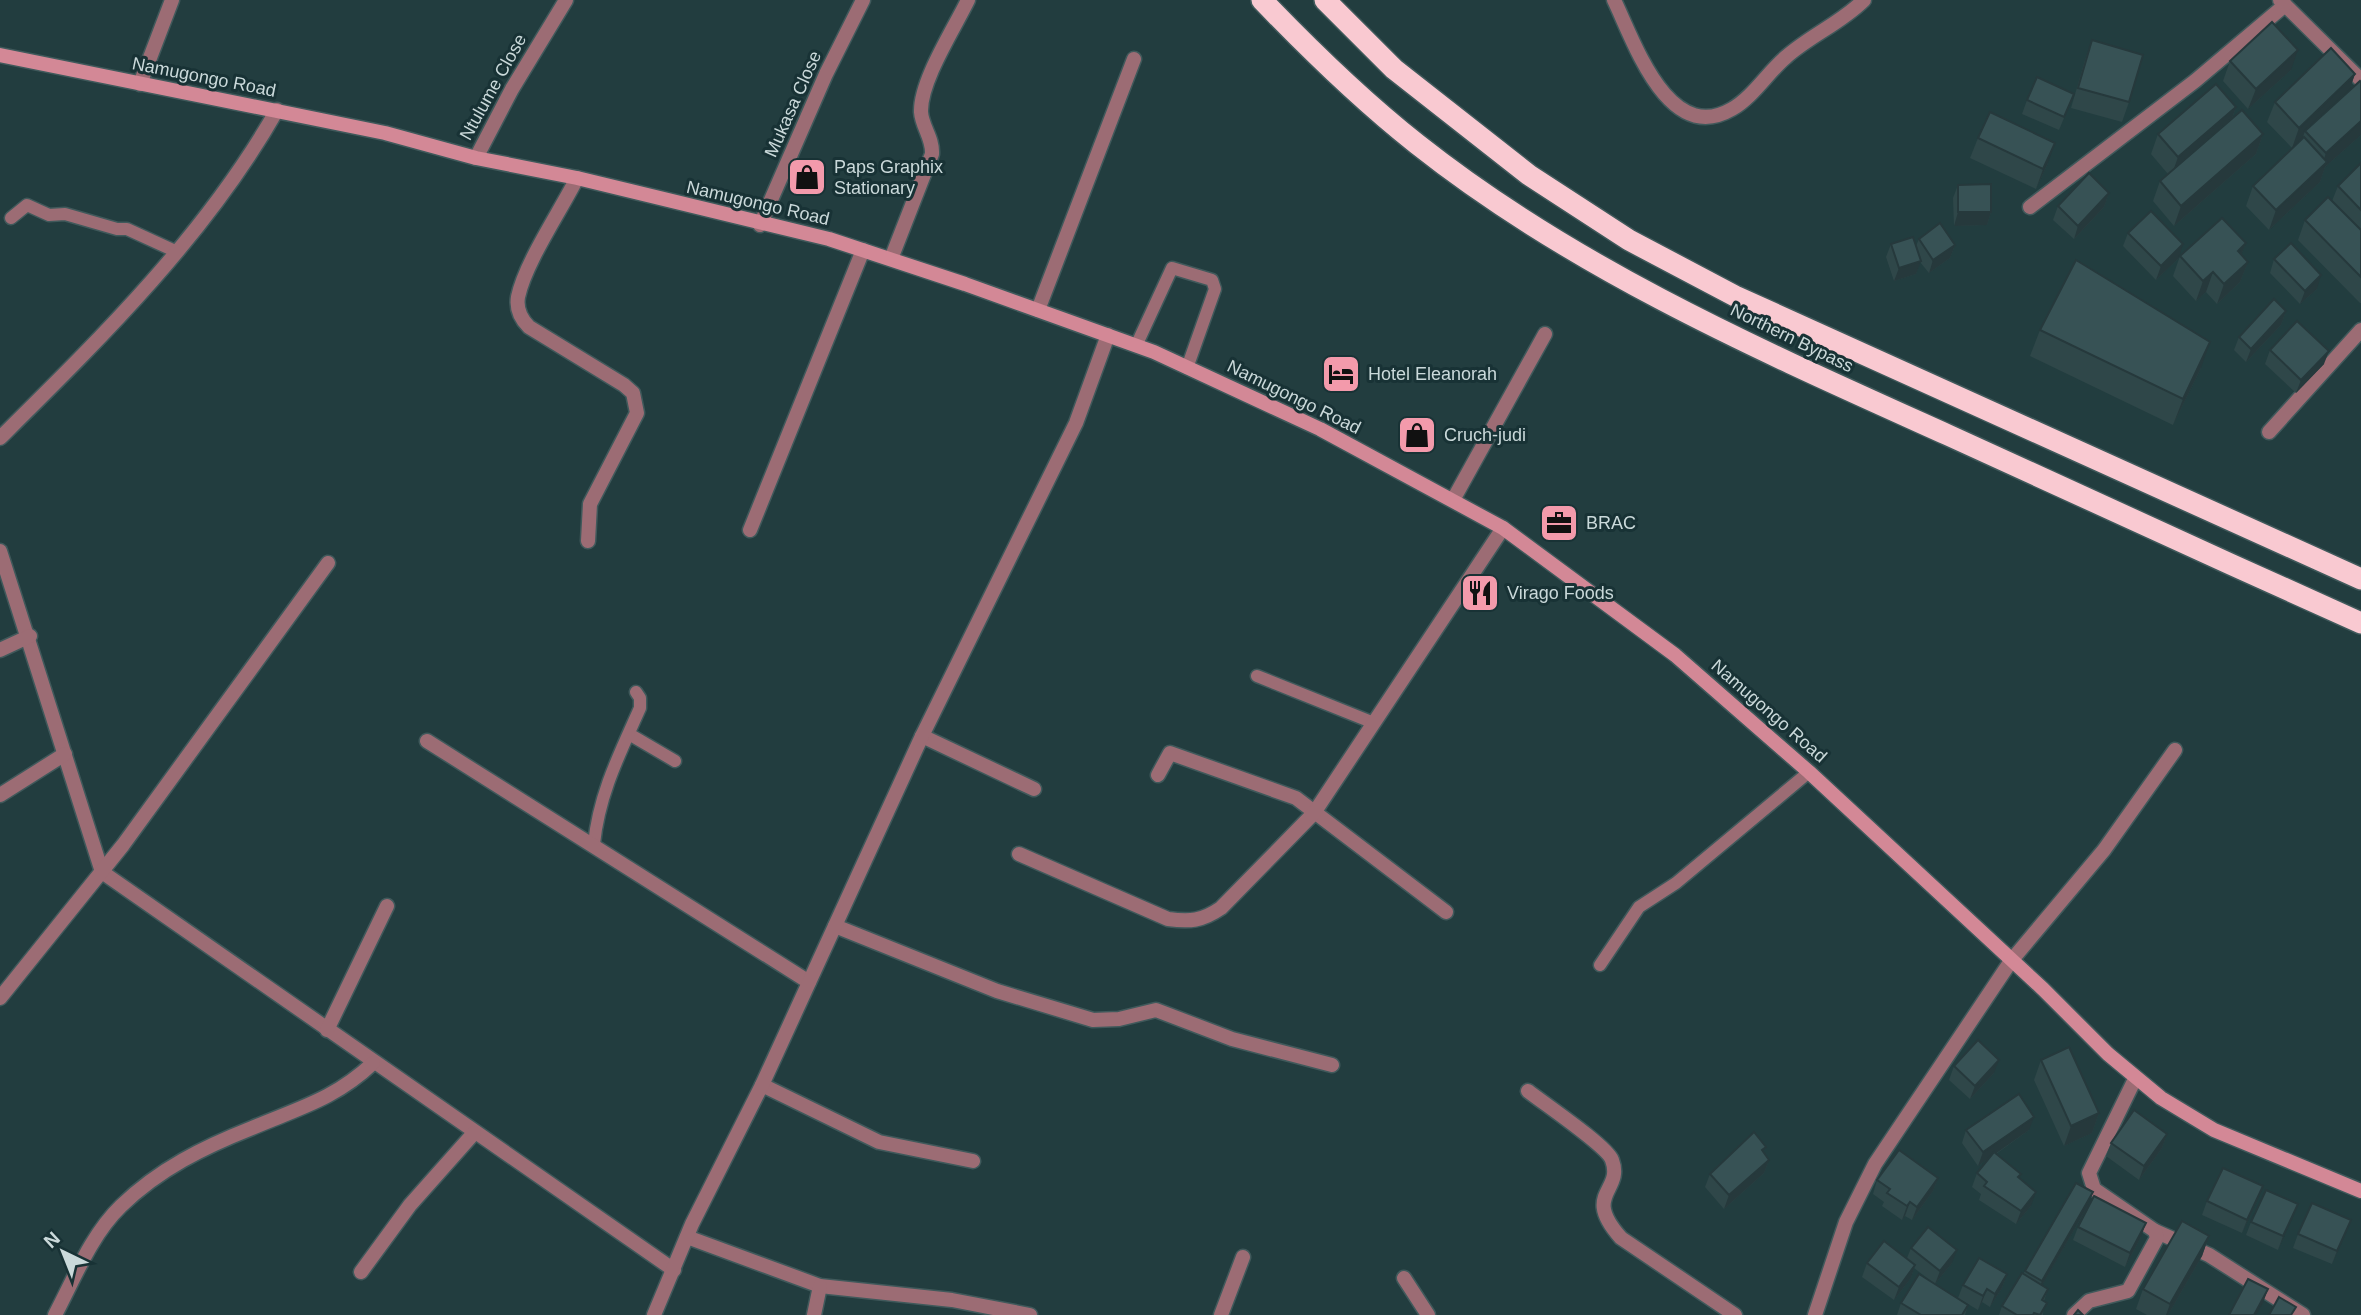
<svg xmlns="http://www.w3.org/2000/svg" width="2361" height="1315" font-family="Arial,sans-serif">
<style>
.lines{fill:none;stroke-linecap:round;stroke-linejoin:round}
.service-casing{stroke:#40595b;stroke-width:15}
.minor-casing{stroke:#40595b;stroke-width:17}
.secondary-casing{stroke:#40595b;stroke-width:17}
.motorway-casing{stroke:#40595b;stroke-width:24}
.service{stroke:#9c6c74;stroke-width:12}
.minor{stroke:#9c6c74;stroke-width:14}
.secondary{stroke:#d38896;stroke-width:14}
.motorway{stroke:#f9c9d1;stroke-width:21}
.wall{fill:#2f4749}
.shaded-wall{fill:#26393c}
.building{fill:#375255;stroke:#26393c;stroke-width:2}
.labels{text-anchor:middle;stroke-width:6;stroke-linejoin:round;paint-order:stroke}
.street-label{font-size:18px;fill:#cad9da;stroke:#183235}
.poi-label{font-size:18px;fill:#cad9da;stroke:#183235;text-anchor:start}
</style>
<rect width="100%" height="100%" fill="#223d3f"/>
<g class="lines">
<defs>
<g id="service">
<path d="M11,218L27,205L49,215L65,214L117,229H127L175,251"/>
<path d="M1136,346L1172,268L1212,280L1215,289L1187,368"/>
<path d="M1257,676L1374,723"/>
<path d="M629,734L675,761"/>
<path d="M594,844C599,794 620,753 640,708V698L636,692"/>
<path d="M1600,965L1639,907L1676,883L1809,772"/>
</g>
<g id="minor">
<path d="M1614,0C1634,41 1668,146 1732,109C1753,97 1768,72 1786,57C1811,35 1841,23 1864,0"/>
<path d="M2280,0L2361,80"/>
<path d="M140,84L172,0"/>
<path d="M476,158L512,89L566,0"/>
<path d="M577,178C561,210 525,263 518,297C516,309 521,319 529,327L624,385L633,393L637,413L590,504L588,541"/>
<path d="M2030,207L2195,81L2285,5"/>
<path d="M760,225L826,74L863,0"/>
<path d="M891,259L932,154C933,138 922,127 921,112C920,81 954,29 968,0"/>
<path d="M1038,310L1134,59"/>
<path d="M2269,432L2361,330"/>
<path d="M0,438C101,338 206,235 277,110"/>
<path d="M1453,500L1545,334"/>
<path d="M750,530L863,250"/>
<path d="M0,551L102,872L674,1270"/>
<path d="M0,650L30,636"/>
<path d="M922,736L1034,789"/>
<path d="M427,741L809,982"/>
<path d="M1158,775L1170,753L1296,798L1446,912"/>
<path d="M0,795L65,754"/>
<path d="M1019,854L1168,919C1190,922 1202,921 1221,908L1314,813L1503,528"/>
<path d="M835,926L997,991L1093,1020L1119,1019L1156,1010L1232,1039L1332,1065"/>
<path d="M0,998L123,845L328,563"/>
<path d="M327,1030L387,906"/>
<path d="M762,1085L879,1142L973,1161"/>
<path d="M1528,1091C1543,1103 1607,1146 1612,1160C1624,1192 1581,1193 1621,1238L1735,1315"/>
<path d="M2155,1231L2209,1255L2303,1315"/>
<path d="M687,1237L820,1286L952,1300L1030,1315"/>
<path d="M361,1272L410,1205L474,1133"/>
<path d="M1404,1278L1428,1315"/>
<path d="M55,1315C74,1279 91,1235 121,1206C159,1169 204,1147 252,1128C299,1108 335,1099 373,1063"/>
<path d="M654,1315L692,1224L762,1085L922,736L1076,423L1108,335"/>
<path d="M814,1315L820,1286"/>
<path d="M1221,1315L1243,1257"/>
<path d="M1815,1315L1846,1222L1875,1164L2011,961L2104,850L2175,750"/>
<path d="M2074,1315L2089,1301L2128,1291L2157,1238L2155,1231L2094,1189L2089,1173L2135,1079"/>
</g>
<path id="secondary" d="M0,55L385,133L476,158L577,178L829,239L965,284L1154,352L1320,429L1503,528L1675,655L1809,772L2043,989L2108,1054L2161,1098L2214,1130L2361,1191"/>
<g id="motorway">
<path d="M1262,0C1311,51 1361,100 1417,144C1576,270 1764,352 1948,435C2085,498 2223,561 2361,623"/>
<path d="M1325,0L1394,69L1529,175L1629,240L1735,296L2361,579"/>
</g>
</defs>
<!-- service casing -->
<use href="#service" class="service-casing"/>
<!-- minor casing -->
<use href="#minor" class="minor-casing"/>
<!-- secondary casing -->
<use href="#secondary" class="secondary-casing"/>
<!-- motorway casing -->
<use href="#motorway" class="motorway-casing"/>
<!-- service -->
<use href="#service" class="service"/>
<!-- minor -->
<use href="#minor" class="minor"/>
<!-- secondary -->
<use href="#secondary" class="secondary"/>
<!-- motorway -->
<use href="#motorway" class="motorway"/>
</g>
<!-- wall -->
<g class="wall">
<path d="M2092,40L2129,102L2122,122L2071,108L2085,60Z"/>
<path d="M2230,61L2291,70L2248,109L2223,81Z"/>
<path d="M2355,74L2349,90L2361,82V135L2325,167L2320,182L2269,230L2246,206L2253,186L2302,140L2303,137L2292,148L2267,122L2275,102Z"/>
<path d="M2074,94L2059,130L2022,114L2027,100Z"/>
<path d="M2236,107L2232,119L2263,134L2256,154L2174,226L2153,201L2160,181L2168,174L2151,154L2158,134Z"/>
<path d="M1978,138L2048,163L2036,189L1970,158Z"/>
<path d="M2361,163V303H2360L2298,240L2305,220L2332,201L2338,186Z"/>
<path d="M1958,185L1991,212L1987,225L1954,226L1953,198Z"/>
<path d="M2109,193L2104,207L2074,239L2053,220L2058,206Z"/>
<path d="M2128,233L2179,258L2156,280L2123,246Z"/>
<path d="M1919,239L1955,245L1950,258L1929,273L1920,262L1916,274L1894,281L1886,257L1891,244L1916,246Z"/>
<path d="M2246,243L2241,255L2248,262L2240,282L2217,304L2206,292L2196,301L2173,276L2180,256Z"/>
<path d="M2274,259L2317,289L2300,304L2270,273Z"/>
<path d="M2286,311L2281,325L2246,362L2234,350L2239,337Z"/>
<path d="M2040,330L2201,368L2173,425L2030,356Z"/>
<path d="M2270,350L2324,364L2296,393L2265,364Z"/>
<path d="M2041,1060L2099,1113L2092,1133L2064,1146L2034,1080Z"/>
<path d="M1954,1066L1994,1073L1970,1099L1949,1080Z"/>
<path d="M1966,1130H2029L1996,1154L2019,1178L2031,1206L2016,1224L1979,1200L1981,1194L1972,1187L1977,1173L1989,1158L1978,1166L1962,1143Z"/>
<path d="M2167,1134L2162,1148L2139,1180L2106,1156L2111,1143Z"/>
<path d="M1764,1152L1769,1160L1764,1173L1724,1209L1705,1187L1710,1174Z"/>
<path d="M1938,1178L1933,1191L1912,1220L1905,1216L1902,1220L1882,1206L1884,1202L1873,1194L1877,1180Z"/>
<path d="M2263,1186L2258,1199L2242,1233L2202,1215L2207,1201Z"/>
<path d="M2298,1204L2278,1250L2246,1235L2251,1222Z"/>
<path d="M2088,1206L2042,1285L2048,1289L2044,1301L2043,1315H1999L2002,1306L2025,1271Z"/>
<path d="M2351,1220L2332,1264L2293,1248L2298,1234Z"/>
<path d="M2078,1227L2141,1237L2125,1267L2073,1240Z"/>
<path d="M2209,1236L2202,1256L2168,1315H2147L2136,1309L2143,1289Z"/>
<path d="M1911,1248L1952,1263L1935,1284L1914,1268L1911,1278L1894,1300L1862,1277L1867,1263L1907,1258Z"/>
<path d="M2007,1274L2002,1288L1990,1307L1982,1302L1978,1310L1958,1298L1963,1285Z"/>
<path d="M1901,1303L1968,1305L1965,1315H1897Z"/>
</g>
<!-- shaded-wall -->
<g class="shaded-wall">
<path d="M2298,50L2291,70L2248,109L2256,89Z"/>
<path d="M2355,74L2348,94L2305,131L2303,137L2292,148L2299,128Z"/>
<path d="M2236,107L2229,127L2171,177L2178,157Z"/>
<path d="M2361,121V135L2325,167L2320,182L2269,230L2276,210L2321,168L2326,153Z"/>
<path d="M2263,134L2256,154L2174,226L2181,206Z"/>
<path d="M2055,143L2048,163L2036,189L2043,169Z"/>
<path d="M2109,193L2104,207L2074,239L2078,226Z"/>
<path d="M1958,212H1991L1987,225L1954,226Z"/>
<path d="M2246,243L2238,263V251Z"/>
<path d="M2183,244L2179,258L2156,280L2161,266Z"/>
<path d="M1955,245L1950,258L1929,273L1933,260Z"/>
<path d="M1921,261L1916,274L1894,281L1899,268Z"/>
<path d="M2248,262L2240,282L2217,304L2224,284Z"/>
<path d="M2213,272L2206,292L2196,301L2203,281Z"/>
<path d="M2321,275L2317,289L2300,304L2305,291Z"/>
<path d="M2286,311L2281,325L2246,362L2251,349Z"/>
<path d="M2210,342L2201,368L2173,425L2183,399Z"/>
<path d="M2329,351L2324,364L2296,393L2301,380Z"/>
<path d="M1999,1060L1994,1073L1970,1099L1975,1086Z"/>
<path d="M2099,1113L2092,1133L2064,1146L2071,1126Z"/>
<path d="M2034,1117L2029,1130L1978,1166L1983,1152Z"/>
<path d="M2167,1134L2162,1148L2139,1180L2144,1166Z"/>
<path d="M1769,1160L1764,1173L1724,1209L1729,1195Z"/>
<path d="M1938,1178L1933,1191L1912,1220L1917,1207Z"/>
<path d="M2263,1186L2258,1199L2242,1233L2247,1220Z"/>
<path d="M2036,1192L2031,1206L2016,1224L2021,1211Z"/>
<path d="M2093,1192L2088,1206L2037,1294L2042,1281Z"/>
<path d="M1910,1202L1905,1216L1902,1220L1907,1206Z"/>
<path d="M2298,1204L2293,1217L2278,1250L2283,1236Z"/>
<path d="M2351,1220L2346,1233L2332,1264L2337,1251Z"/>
<path d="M2146,1223L2141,1237L2125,1267L2130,1253Z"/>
<path d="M2209,1236L2202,1256L2168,1315H2166L2170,1304Z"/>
<path d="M1957,1250L1952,1263L1935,1284L1940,1271Z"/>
<path d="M1915,1265L1911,1278L1894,1300L1899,1287Z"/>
<path d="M2007,1274L2002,1288L1990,1307L1995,1294Z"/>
<path d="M1987,1289L1982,1302L1978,1310L1983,1296Z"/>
<path d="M2268,1289L2263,1303L2256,1315H2254Z"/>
</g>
<!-- building -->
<g class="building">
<path d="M2272,22L2298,50L2256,89L2230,61Z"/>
<path d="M2092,40L2143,55L2129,102L2078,88Z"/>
<path d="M2331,48L2355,74L2299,128L2275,102Z"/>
<path d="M2037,77L2074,94L2064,117L2027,100Z"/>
<path d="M2360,81L2361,82V121L2326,153L2305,131Z"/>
<path d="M2216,84L2236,107L2178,157L2158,134Z"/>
<path d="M2242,110L2263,134L2181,206L2160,181Z"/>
<path d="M1990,112L2055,143L2043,169L1978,138Z"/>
<path d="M2304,137L2327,162L2276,210L2253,186Z"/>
<path d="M2361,163V210L2338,186Z"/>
<path d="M2089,173L2109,193L2078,226L2058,206Z"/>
<path d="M1991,184V212H1958V185Z"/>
<path d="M2328,197L2361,230V277L2305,220Z"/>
<path d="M2151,211L2183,244L2161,266L2128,233Z"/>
<path d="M2222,218L2246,243L2238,251L2248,262L2224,284L2213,272L2203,281L2180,256Z"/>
<path d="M1940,223L1955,245L1933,260L1919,239Z"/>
<path d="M1913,237L1921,261L1899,268L1891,244Z"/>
<path d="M2291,243L2321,275L2305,291L2274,259Z"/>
<path d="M2076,260L2210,342L2183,399L2040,330Z"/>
<path d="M2274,299L2286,311L2251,349L2239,337Z"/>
<path d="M2297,321L2329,351L2301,380L2270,350Z"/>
<path d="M1978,1040L1999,1060L1975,1086L1954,1066Z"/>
<path d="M2069,1047L2099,1113L2071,1126L2041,1060Z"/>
<path d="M2019,1094L2034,1117L1983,1152L1966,1130Z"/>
<path d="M2134,1110L2167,1134L2144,1166L2111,1143Z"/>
<path d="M1754,1132L1766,1147L1762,1150L1769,1160L1729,1195L1710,1174Z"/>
<path d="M1899,1150L1938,1178L1917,1207L1910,1202L1907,1206L1887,1193L1890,1189L1877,1180Z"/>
<path d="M1994,1152L2021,1174L2018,1177L2036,1192L2021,1211L1984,1186L1987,1182L1977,1173Z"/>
<path d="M2223,1168L2263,1186L2247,1220L2207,1201Z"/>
<path d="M2076,1183L2093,1192L2042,1281L2025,1271Z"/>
<path d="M2266,1190L2298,1204L2283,1236L2251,1222Z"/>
<path d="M2094,1196L2146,1223L2130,1253L2078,1227Z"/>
<path d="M2312,1203L2351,1220L2337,1251L2298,1234Z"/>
<path d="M2182,1221L2209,1236L2170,1304L2143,1289Z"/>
<path d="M1928,1227L1957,1250L1940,1271L1911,1248Z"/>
<path d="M1884,1241L1915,1265L1899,1287L1867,1263Z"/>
<path d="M1979,1258L2007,1274L1995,1294L1987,1289L1983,1296L1963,1285Z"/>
<path d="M2022,1273L2048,1289L2042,1300L2047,1303L2040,1315L2034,1313L2033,1315H2017L2002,1306Z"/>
<path d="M1919,1274L1968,1305L1962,1315H1921L1901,1303Z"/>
<path d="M2248,1279L2268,1289L2254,1315H2229Z"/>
<path d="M2279,1297L2296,1307L2291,1315H2269Z"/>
<path d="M2078,1310L2083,1315H2074Z"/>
</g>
<!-- icons -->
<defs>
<symbol id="shop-square" viewBox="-11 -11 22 22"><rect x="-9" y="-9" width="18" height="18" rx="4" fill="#f39aab" stroke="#183235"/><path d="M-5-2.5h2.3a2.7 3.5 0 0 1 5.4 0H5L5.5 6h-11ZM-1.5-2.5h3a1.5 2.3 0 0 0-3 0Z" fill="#111"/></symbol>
<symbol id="hotel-square" viewBox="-11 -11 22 22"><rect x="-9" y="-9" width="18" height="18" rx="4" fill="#f39aab" stroke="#183235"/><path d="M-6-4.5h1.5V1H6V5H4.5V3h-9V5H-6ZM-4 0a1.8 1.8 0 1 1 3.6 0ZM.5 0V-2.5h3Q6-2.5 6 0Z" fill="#111"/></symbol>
<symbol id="office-square" viewBox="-11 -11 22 22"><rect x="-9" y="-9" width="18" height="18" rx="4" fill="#f39aab" stroke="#183235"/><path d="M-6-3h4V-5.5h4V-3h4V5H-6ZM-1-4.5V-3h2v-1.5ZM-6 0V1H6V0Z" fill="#111"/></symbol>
<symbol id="restaurant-square" viewBox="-11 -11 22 22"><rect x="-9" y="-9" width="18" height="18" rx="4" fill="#f39aab" stroke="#183235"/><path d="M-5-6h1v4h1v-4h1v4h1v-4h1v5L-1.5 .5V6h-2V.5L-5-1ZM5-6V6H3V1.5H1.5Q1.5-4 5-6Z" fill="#111"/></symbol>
</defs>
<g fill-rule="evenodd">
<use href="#shop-square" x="785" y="155" width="44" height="44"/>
<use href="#hotel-square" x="1319" y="352" width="44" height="44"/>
<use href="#shop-square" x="1395" y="413" width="44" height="44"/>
<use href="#office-square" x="1537" y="501" width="44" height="44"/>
<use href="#restaurant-square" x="1458" y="571" width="44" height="44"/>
</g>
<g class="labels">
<!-- street labels -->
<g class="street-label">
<text transform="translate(204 77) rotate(11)" y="6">Namugongo Road</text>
<text transform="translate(493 87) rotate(-61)" y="6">Ntulume Close</text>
<text transform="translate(793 104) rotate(-66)" y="6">Mukasa Close</text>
<text transform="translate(758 203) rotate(13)" y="6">Namugongo Road</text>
<text transform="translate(1792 338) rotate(26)" y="6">Northern Bypass</text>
<text transform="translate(1294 397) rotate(26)" y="6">Namugongo Road</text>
<text transform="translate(1769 711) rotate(41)" y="6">Namugongo Road</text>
</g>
<!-- poi labels -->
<g class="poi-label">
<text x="834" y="173">Paps Graphix<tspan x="834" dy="21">Stationary</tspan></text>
<text x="1368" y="380">Hotel Eleanorah</text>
<text x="1444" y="441">Cruch-judi</text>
<text x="1586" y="529">BRAC</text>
<text x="1507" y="599">Virago Foods</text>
</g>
</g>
<!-- north arrow -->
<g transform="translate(63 1252) rotate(317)" stroke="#183235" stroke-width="5" paint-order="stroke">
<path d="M0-5L12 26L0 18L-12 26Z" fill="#cad9da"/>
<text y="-10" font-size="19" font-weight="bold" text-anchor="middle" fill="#cad9da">N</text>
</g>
</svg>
